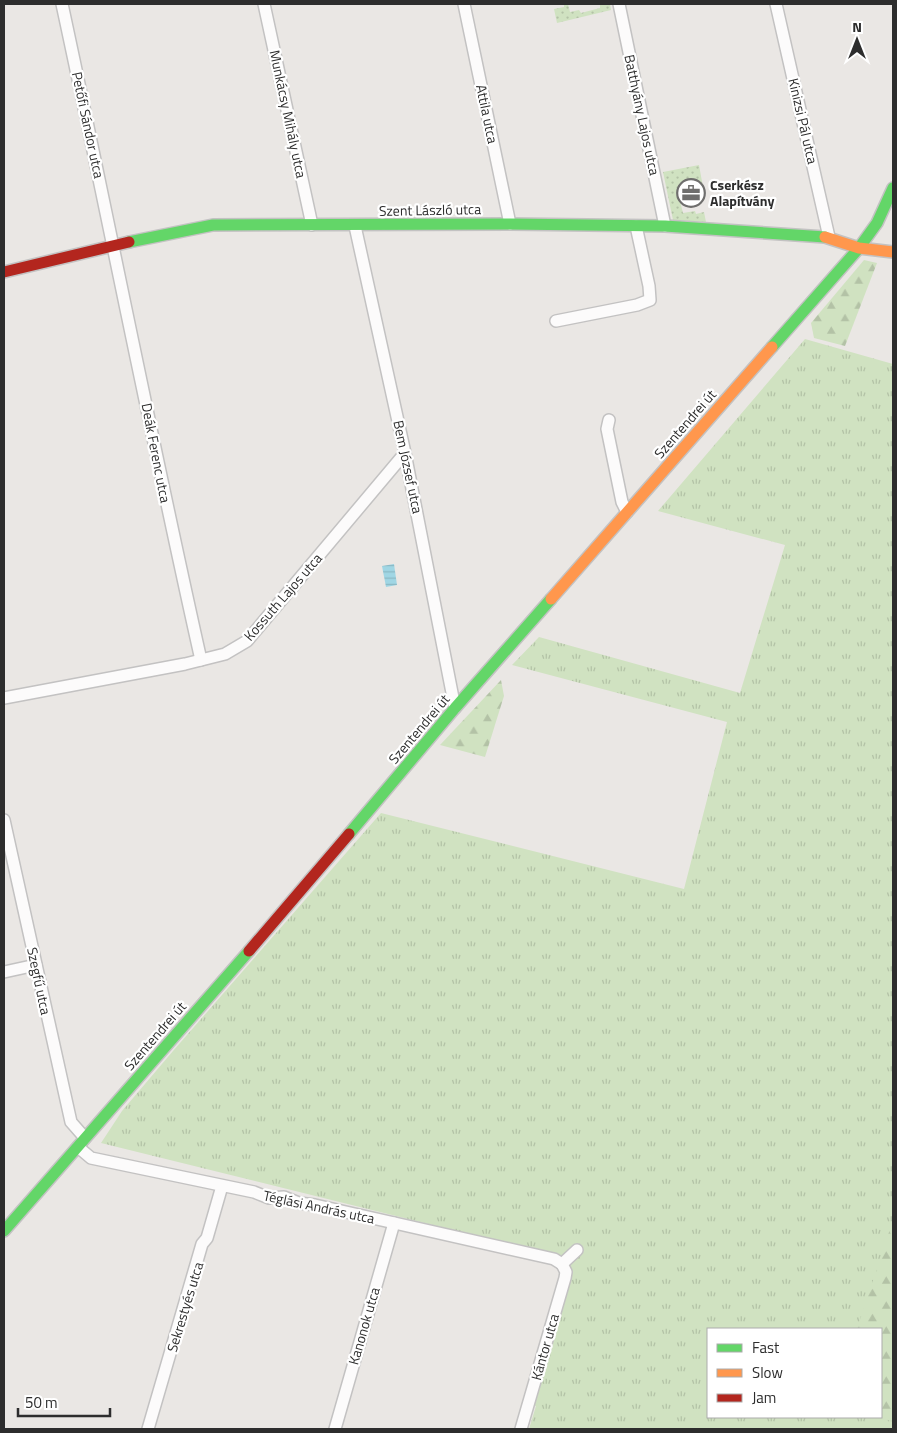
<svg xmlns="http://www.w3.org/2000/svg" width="897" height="1433" font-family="'Titillium Web',sans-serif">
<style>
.grass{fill:url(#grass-tufts);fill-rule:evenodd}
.forest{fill:url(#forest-firs)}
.park{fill:url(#park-dots)}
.water{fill:url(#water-rules)}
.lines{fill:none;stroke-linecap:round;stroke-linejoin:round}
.street-casing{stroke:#c3c2c2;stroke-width:14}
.fast-casing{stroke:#c3c2c2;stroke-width:14}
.slow-casing{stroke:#c3c2c2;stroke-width:14}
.jam-casing{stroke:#c3c2c2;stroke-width:14}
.street{stroke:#fcfbfb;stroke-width:11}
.fast{stroke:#63d668;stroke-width:11}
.slow{stroke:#ff974d;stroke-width:11}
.jam{stroke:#b3261e;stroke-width:11}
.labels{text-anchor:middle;stroke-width:4.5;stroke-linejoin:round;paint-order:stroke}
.street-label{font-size:14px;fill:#2d2d2d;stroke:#fff}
.poi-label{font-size:14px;font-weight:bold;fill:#2d2d2d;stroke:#fff;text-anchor:start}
</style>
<defs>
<pattern id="grass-tufts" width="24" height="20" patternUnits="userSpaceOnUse" patternTransform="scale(1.25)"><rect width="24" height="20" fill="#d0e2c1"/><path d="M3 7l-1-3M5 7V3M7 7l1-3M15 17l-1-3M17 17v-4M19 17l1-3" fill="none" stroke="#b3c2a6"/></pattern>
<pattern id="forest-firs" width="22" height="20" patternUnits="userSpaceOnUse" patternTransform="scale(1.25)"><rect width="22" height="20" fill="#d0e2c1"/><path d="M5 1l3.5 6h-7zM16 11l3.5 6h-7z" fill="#b3c2a6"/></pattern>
<pattern id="park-dots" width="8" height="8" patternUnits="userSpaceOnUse" patternTransform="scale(1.25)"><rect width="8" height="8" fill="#d0e2c1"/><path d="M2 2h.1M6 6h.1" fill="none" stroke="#b3c2a6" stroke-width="1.8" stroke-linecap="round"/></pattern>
<pattern id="water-rules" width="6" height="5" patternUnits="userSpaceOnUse" patternTransform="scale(1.25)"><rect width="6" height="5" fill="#a0d6e4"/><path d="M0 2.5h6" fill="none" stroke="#8ab8c4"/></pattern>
</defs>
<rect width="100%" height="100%" fill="#eae7e4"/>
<!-- grass -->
<path class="grass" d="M805,339L893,364V1429H529L536,1406L531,1405L539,1387L571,1273L558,1256L101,1143L122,1111L173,1051L381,813L684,889L727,722L512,665L539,637L740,693L785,545L658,511ZM708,1329H881V1417H708Z"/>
<!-- forest -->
<g class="forest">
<path d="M864,260L877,263L845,346L814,338L811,323Z"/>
<path d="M501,680L504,696L485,757L440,745Z"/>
<path d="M893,1220V1421L872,1417H881V1329H857Z"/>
</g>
<!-- park -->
<g class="park">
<path d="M564,4H568L570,12L579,10L581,13L600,8V5L610,4L611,10L557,23L554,9L564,7Z"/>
<path d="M699,165L703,187L678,193L683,213L695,211L696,214L704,212L706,222L673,220L663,172Z"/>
</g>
<!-- water -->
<path class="water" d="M394,564L397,585L386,587L382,566Z"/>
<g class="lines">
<defs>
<g id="street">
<path d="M62,4C109,222 152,442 201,660"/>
<path d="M264,4L312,225"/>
<path d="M464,4L510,224"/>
<path d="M619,4L665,226"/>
<path d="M776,4L829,237"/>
<path d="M355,226L405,453L455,708"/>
<path d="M556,321L637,305L650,300L649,286L636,226"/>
<path d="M609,420L607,429L622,502L627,512"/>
<path d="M4,698L185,664L225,654L247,641L405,453"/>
<path d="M4,820L71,1122L85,1138"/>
<path d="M4,972L36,965"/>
<path d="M78,1147L91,1158L254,1192L269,1198L284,1197L299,1203L315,1205L554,1259L562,1264"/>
<path d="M562,1264L577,1250"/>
<path d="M148,1429L202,1244L207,1238L222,1186"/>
<path d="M335,1429L394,1223"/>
<path d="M521,1429L565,1278L566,1272L562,1264"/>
</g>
<g id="fast">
<path d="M129,242L213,225L510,224L665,226L825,237"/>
<path d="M772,347L859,248L877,223L893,188"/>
<path d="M349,834L455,708L551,599"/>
<path d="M4,1231L249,951"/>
</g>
<g id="slow">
<path d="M825,237L859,248L893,252"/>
<path d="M551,599L772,347"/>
</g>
<g id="jam">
<path d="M4,272L129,242"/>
<path d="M249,951L349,834"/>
</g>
</defs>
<!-- street casing -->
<use href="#street" class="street-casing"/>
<!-- fast casing -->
<use href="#fast" class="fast-casing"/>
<!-- slow casing -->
<use href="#slow" class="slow-casing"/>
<!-- jam casing -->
<use href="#jam" class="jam-casing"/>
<!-- street -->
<use href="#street" class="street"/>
<!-- fast -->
<use href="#fast" class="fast"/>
<!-- slow -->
<use href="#slow" class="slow"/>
<!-- jam -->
<use href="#jam" class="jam"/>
</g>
<!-- icons -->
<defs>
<symbol id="office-ring" viewBox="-11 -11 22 22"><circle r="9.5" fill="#fff" stroke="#6f6e6d" stroke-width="1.5"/><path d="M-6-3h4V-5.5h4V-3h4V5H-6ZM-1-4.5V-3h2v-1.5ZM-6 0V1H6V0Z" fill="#6f6e6d"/></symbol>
</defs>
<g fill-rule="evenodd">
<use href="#office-ring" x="675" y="177" width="32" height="32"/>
</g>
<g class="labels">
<!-- street labels -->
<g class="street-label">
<text transform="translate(288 114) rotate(78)" y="5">Munkácsy Mihály utca</text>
<text transform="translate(487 114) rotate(78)" y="5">Attila utca</text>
<text transform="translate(642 115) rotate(78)" y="5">Batthyány Lajos utca</text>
<text transform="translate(803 121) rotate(77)" y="5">Kinizsi Pál utca</text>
<text transform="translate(88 125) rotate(78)" y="5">Petőfi Sándor utca</text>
<text transform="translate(430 210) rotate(-1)" y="5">Szent László utca</text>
<text transform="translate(685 424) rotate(-49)" y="5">Szentendrei út</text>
<text transform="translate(156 453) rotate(79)" y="5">Deák Ferenc utca</text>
<text transform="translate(408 467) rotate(78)" y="5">Bem József utca</text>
<text transform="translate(283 597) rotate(-49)" y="5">Kossuth Lajos utca</text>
<text transform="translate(419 729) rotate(-50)" y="5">Szentendrei út</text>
<text transform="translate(39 981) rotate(78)" y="5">Szegfű utca</text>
<text transform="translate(155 1036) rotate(-49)" y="5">Szentendrei út</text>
<text transform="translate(319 1207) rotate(12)" y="5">Téglási András utca</text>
<text transform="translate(185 1307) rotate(-73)" y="5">Sekrestyés utca</text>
<text transform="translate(364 1326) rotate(-74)" y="5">Kanonok utca</text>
<text transform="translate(545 1347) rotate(-74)" y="5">Kántor utca</text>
</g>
<!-- poi labels -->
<g class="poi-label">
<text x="710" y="190">Cserkész<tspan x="710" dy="16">Alapítvány</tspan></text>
</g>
</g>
<!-- border -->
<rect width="897" height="1433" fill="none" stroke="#2d2d2d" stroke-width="10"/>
<!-- legend -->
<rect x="707" y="1328" width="175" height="90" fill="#ffffff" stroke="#ababab"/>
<rect x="717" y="1344" width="25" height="8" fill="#63d668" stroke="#ababab"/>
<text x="752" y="1353" font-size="15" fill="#2d2d2d">Fast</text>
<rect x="717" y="1369" width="25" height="8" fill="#ff974d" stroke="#ababab"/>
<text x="752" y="1378" font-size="15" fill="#2d2d2d">Slow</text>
<rect x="717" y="1394" width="25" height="8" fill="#b3261e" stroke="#ababab"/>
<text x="752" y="1403" font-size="15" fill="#2d2d2d">Jam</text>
<!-- north arrow -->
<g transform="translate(857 40)" stroke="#ffffff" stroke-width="4" paint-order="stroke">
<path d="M0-4L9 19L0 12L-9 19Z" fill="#2d2d2d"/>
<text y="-8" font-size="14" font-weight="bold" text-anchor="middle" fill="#2d2d2d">N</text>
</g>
<!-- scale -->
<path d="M18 1408v8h92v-8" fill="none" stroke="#2d2d2d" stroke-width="2.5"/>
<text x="25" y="1408" font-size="15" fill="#2d2d2d" stroke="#ffffff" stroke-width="4" paint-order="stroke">50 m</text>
</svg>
